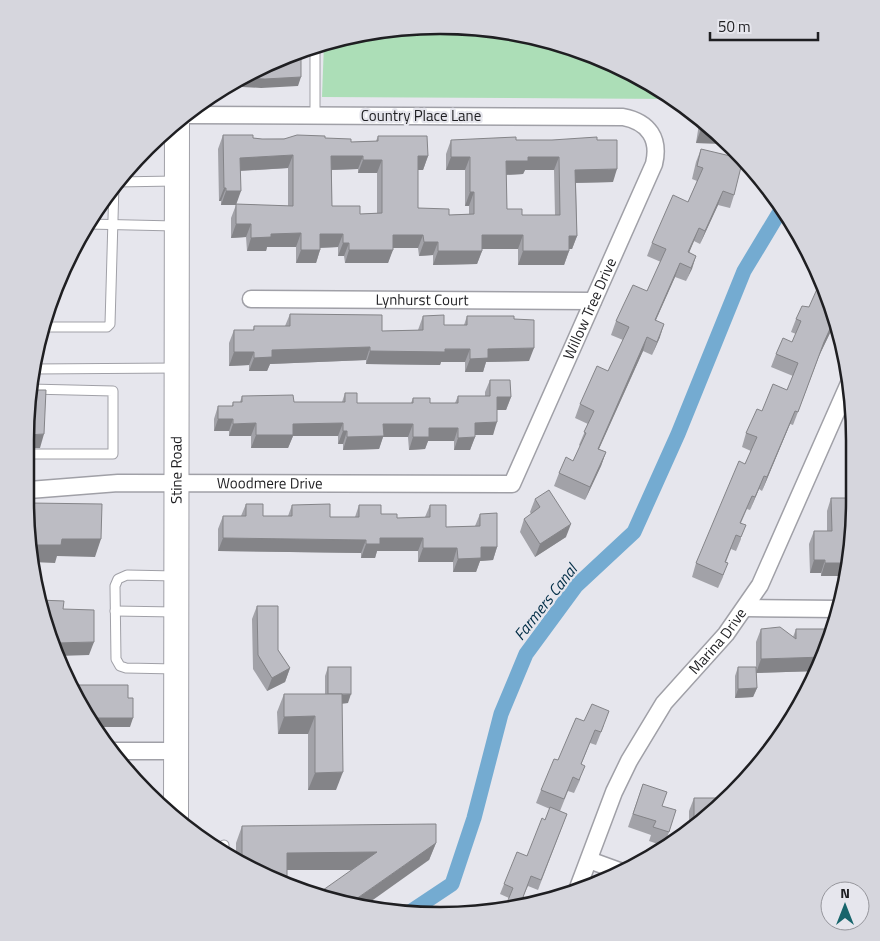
<svg xmlns="http://www.w3.org/2000/svg" width="880" height="941" font-family="'Titillium Web',sans-serif">
<style>
.grass{fill:#acdeb7}
.lines{fill:none;stroke-linecap:round;stroke-linejoin:round}
.canal{stroke:#74abd1;stroke-width:15}
.service-casing{stroke:#a0a0a7;stroke-width:11}
.minor-casing{stroke:#a0a0a7;stroke-width:19}
.secondary-casing{stroke:#a0a0a7;stroke-width:26}
.service{stroke:#fff;stroke-width:9}
.minor{stroke:#fff;stroke-width:16}
.secondary{stroke:#fff;stroke-width:24}
.wall{fill:#a2a2a8;fill-rule:evenodd}
.shaded-wall{fill:#848488}
.building{fill:#bcbcc3;stroke:#848488;fill-rule:evenodd}
.labels{text-anchor:middle;stroke-width:4.5;stroke-linejoin:round;paint-order:stroke}
.street-label{font-size:15px;fill:#1f1f22;stroke:#e6e6ed}
.water-label{font-size:16px;font-style:italic;fill:#002d46;stroke:#e6e6ed}
.rim{fill:none;stroke:#1f1f22;stroke-width:2.5}
</style>
<rect width="100%" height="100%" fill="#e6e6ed"/>
<!-- grass -->
<path class="grass" d="M467,26L547,39L623,68L674,99L322,97L324,43L386,29Z"/>
<g class="lines">
<!-- canal -->
<path class="canal" d="M407,914L452,884L474,818L501,714L526,654L576,586L634,532L678,434L744,271L782,208"/>
<defs>
<g id="service">
<path d="M315,115V45"/>
<path d="M116,182L175,181"/>
<path d="M88,224L175,226"/>
<path d="M41,327H107L110,324L114,184"/>
<path d="M33,369L177,368"/>
<path d="M28,454H113V391L30,389"/>
<path d="M176,576L127,575L118,579L115,586L116,659L120,666L126,668L176,669"/>
<path d="M115,611L175,612"/>
<path d="M224,845V852"/>
</g>
<g id="minor">
<path id="s1" d="M251,299L593,301"/>
<path id="s2" d="M29,490L118,483L512,484L654,164C660,139 649,122 623,117L185,115"/>
<path d="M746,608L839,609"/>
<path d="M109,751H177"/>
<path d="M589,860L622,872"/>
<path id="s3" d="M576,893L614,792L629,761L664,703L726,634L760,585L850,381"/>
</g>
<g id="secondary">
<path id="s4" d="M176,820L177,121"/>
</g>
</defs>
<!-- service casing -->
<use href="#service" class="service-casing"/>
<!-- minor casing -->
<use href="#minor" class="minor-casing"/>
<!-- secondary casing -->
<use href="#secondary" class="secondary-casing"/>
<!-- service -->
<use href="#service" class="service"/>
<!-- minor -->
<use href="#minor" class="minor"/>
<!-- secondary -->
<use href="#secondary" class="secondary"/>
</g>
<!-- wall -->
<g class="wall">
<path d="M700,117L728,144L696,143Z"/>
<path d="M223,135L262,139L325,138L351,142L376,141L378,136L428,156L423,170H418V208L449,215L469,214V206H465V170H446V154L451,140H597L613,182L576,183L577,236L572,249H569V251L564,265H518V249H482V251L477,264L433,265V255L419,256L418,248H393L388,263H345L344,256H338V247L320,248V250L316,263H296V247H267L266,251H247L246,237L231,238V218L236,205H221V201H219L218,149ZM288,168V206L236,204L240,171ZM358,169V173H377V213L360,214L332,206V170ZM525,170H554L555,215H522L507,209L506,175L523,174Z"/>
<path d="M701,149L734,195L730,208L718,205L700,244L694,241L689,252L696,256L686,281L675,277L656,320L660,337L652,355L643,351L599,449L606,452L601,466L585,500L554,486L559,473L573,461L580,446L579,445L588,424L575,418L580,404L608,371L623,340L611,335L616,321L647,291L661,262L647,256L652,243L688,202L697,181L692,179L696,162Z"/>
<path d="M833,306L839,332L837,336L830,333L819,356L793,425L790,424L762,491L759,489L750,510L747,509L741,523V539L736,551L731,549L726,562L723,577L718,588L692,577L696,563L745,464L751,451L742,447L746,433L762,411L787,390L793,376L771,367L776,354L792,342L796,334L791,332L796,319L809,307Z"/>
<path d="M290,314L382,331L418,330L423,316L444,325H464L467,316L514,319L529,361L486,362L483,372H465V362H441L440,365L366,364V360L270,364L267,371H249V365L229,366V343L234,330H253L254,326H285Z"/>
<path d="M490,380L511,397L506,410H497L493,435H475V437L470,450H454V441H428L425,449L409,450L408,437H383L379,449L343,450V444H338V436H293L288,448H251V436H229V431H214V419L218,406H232L233,402H240L242,396L294,402H342L345,393L357,403H411L413,398L430,403H455L458,396H485V392Z"/>
<path d="M831,498H849L847,576H821V573H810L809,544L814,531H827V511Z"/>
<path d="M535,499L566,537L535,557L520,532L524,519L531,514L530,512Z"/>
<path d="M246,504L263,516H288L292,505L330,517H355L359,505L381,514L397,518L425,517L430,505L446,527L475,526L480,514L497,547L493,560L480,561L476,572H453V562H418V551H377L375,558H361V553L218,551V529L223,516H241Z"/>
<path d="M257,606L278,650L290,668L285,682L267,691L253,669L252,619Z"/>
<path d="M761,629L793,637L796,629L823,660L818,671L756,673V642Z"/>
<path d="M328,667L348,703L342,704L336,790H308V734H278L277,712L284,694H325V676Z"/>
<path d="M738,667L757,688L753,697L735,698V676Z"/>
<path d="M584,721L604,725L596,745L590,743L581,765L580,780L574,793L568,791L560,811L567,814L538,890L528,886L523,897L509,898L500,894L504,884L527,856L545,820L550,809L536,803L541,790L558,760Z"/>
<path d="M643,784L662,806L669,832L664,846L649,841L651,835L628,827Z"/>
<path d="M694,798H729L689,829V811Z"/>
<path d="M242,826L436,843L429,860L352,870H287L256,873L236,860V843Z"/>
</g>
<!-- shaded-wall -->
<g class="shaded-wall">
<path d="M301,77L298,86L261,88L224,86L232,81L238,78Z"/>
<path d="M701,129L713,130L728,144L696,143Z"/>
<path d="M293,155L288,168L236,171L240,158Z"/>
<path d="M331,156H363L358,169L327,170Z"/>
<path d="M418,156H428L423,170H413Z"/>
<path d="M451,157H470L465,170H446Z"/>
<path d="M528,157H559L554,170H525L523,174L501,175L506,161Z"/>
<path d="M363,160H382L377,173H358Z"/>
<path d="M617,169L613,182L570,183L575,170Z"/>
<path d="M224,188H226L221,201H219Z"/>
<path d="M226,191H241L236,205H221Z"/>
<path d="M723,191L718,205L700,244L705,231Z"/>
<path d="M470,192H474L469,206H465Z"/>
<path d="M236,224H251L246,237L231,238Z"/>
<path d="M699,228L694,241L684,265L688,252Z"/>
<path d="M301,233L296,247H267L266,251H247L251,238L271,234Z"/>
<path d="M320,234H343L338,247L315,248Z"/>
<path d="M393,235H423L418,248H388Z"/>
<path d="M482,235H523L518,249H477Z"/>
<path d="M569,236H577L572,249H564Z"/>
<path d="M424,242H438L433,255L419,256Z"/>
<path d="M343,243H349L344,256H338Z"/>
<path d="M301,250H320L316,263H296Z"/>
<path d="M349,250H393L388,263H345Z"/>
<path d="M438,251H482L477,264L433,265Z"/>
<path d="M523,251H569L564,265H518Z"/>
<path d="M696,256L692,269L686,281L691,268Z"/>
<path d="M680,263L675,277L650,333L655,320Z"/>
<path d="M834,320L830,333L819,356L793,425L824,342Z"/>
<path d="M664,324L660,337L652,355L657,342Z"/>
<path d="M647,337L643,351L593,462L598,449Z"/>
<path d="M370,347L366,360L270,364L267,371H249L254,358L272,350Z"/>
<path d="M534,348L529,361L486,362L483,372H465L470,359L488,349Z"/>
<path d="M470,349L465,362H441L440,365L366,364L370,351Z"/>
<path d="M234,352H254L249,365L229,366Z"/>
<path d="M497,397H511L506,410H493Z"/>
<path d="M795,411L790,424L762,491L767,477Z"/>
<path d="M218,419H233L229,431H214Z"/>
<path d="M497,422L493,435H470L475,423Z"/>
<path d="M256,423L251,436H229L233,424Z"/>
<path d="M343,423L338,436H293L288,448H251L256,435L293,424Z"/>
<path d="M383,424H413L408,437H383L379,449L343,450L347,437Z"/>
<path d="M429,428H458L454,441H428L425,449L409,450L413,437Z"/>
<path d="M343,431H347L343,444H338Z"/>
<path d="M44,434L40,448H27V435Z"/>
<path d="M475,437L470,450H454L458,438Z"/>
<path d="M606,452L601,466L585,500L590,487Z"/>
<path d="M764,476L759,489L750,510L755,497Z"/>
<path d="M571,524L566,537L535,557L540,544Z"/>
<path d="M223,538L366,540L361,553L218,551Z"/>
<path d="M380,538H423L418,551H377L375,558H361L366,544Z"/>
<path d="M62,539H101L95,557L57,556L55,563L32,562L31,545Z"/>
<path d="M481,547H497L493,560L480,561L476,572H453L458,559Z"/>
<path d="M423,548H457L453,562H418Z"/>
<path d="M814,560H825L821,573H810Z"/>
<path d="M825,563H847V576H821Z"/>
<path d="M94,642L89,655L58,656L54,643Z"/>
<path d="M824,657L818,671L756,673L761,659Z"/>
<path d="M290,668L285,682L267,691L272,678Z"/>
<path d="M757,688L753,697L735,698L738,689Z"/>
<path d="M351,694L348,703L325,704L328,695Z"/>
<path d="M315,716L308,734H278L284,717Z"/>
<path d="M88,718H133L130,727H94Z"/>
<path d="M343,772L336,790H308L315,773Z"/>
<path d="M436,843L429,860L363,907L349,904Z"/>
<path d="M377,852L370,870H280L287,853Z"/>
<path d="M242,861H248L246,866L242,863Z"/>
<path d="M273,877H287L284,884L273,879Z"/>
</g>
<!-- building -->
<g class="building">
<path d="M297,52V58H301V77L265,79L238,78Z"/>
<path d="M702,120L713,130L701,129Z"/>
<path d="M223,135H253V138L262,139H284L297,135L325,136V138L351,139V142L378,141V136H427L428,156H418V208L449,209V215L474,214V192H470V157H451V140L516,137V140H552L597,137V140H617V169L575,170L577,236H569V251H523V235H482V251H438V242H424L423,235H393V250H349V243H343V234H320V250H301V233L271,234V237L251,238V224H236V204L293,206V155L240,158L241,191H226V188H224ZM331,156H363V160H382V213L360,214V206H332ZM528,157H559L560,215H522V209H507L506,161H528Z"/>
<path d="M701,149L743,159L734,195L723,191L705,231L699,228L688,252L696,256L691,268L680,263L655,320L664,324L657,342L647,337L598,449L606,452L590,487L559,473L566,457L573,461L586,433L584,432L594,411L580,404L597,366L608,371L629,327L616,321L623,306L633,285L647,291L666,249L652,243L673,195L688,202L703,168L697,166Z"/>
<path d="M821,280L833,306L836,320H834L824,342L798,412L795,411L767,477L764,476L755,497L752,496L740,523L746,525L741,537L736,535L725,562L728,563L723,575L696,563L739,461L745,464L757,437L746,433L757,409L762,411L773,384L787,390L798,363L776,354L783,338L792,342L801,321L796,319L802,306L809,307Z"/>
<path d="M290,314L382,315V331L423,330V316L444,315V325H467V316H514V319L534,320V348L488,349V358L470,359V349H445V352L370,351V347L272,350V357L254,358V352H234V330H254V326H290Z"/>
<path d="M490,380H510L511,397H497V422L475,423V437L458,438V428H429V437H413V424H383L384,436L347,437V431H343V423L293,424V435H256V423L233,424V419H218V406H233V402H242V396L293,395L294,402H345V393H357V403H413V398H430V403H458V396H490Z"/>
<path d="M30,390H46L44,434L27,435L26,413Z"/>
<path d="M549,490L571,524L540,544L524,519L540,507L535,499Z"/>
<path d="M831,498H849L847,563H825V560H814V531H832Z"/>
<path d="M30,503L102,504L101,539H62L61,545H31Z"/>
<path d="M246,504H263V516H292V505L330,504V517H359V505H381V514H397V518L430,517V505H446V527L480,526V514L497,513V547H481V558L458,559L457,548H423V538H380V544H366V540L223,538V516H246Z"/>
<path d="M39,600L64,601L63,609L94,610V642L54,643Z"/>
<path d="M257,606H278V650L290,668L272,678L258,655Z"/>
<path d="M780,627L796,639V629H833L824,657L761,659V629Z"/>
<rect x="328" y="667" width="23" height="27"/>
<path d="M738,667H756L757,688L738,689Z"/>
<path d="M68,685H128V698H133V718H88Z"/>
<path d="M284,694H342L343,772L315,773V716L284,717Z"/>
<path d="M592,704L609,711L601,732L595,730L581,764L585,766L579,780L573,777L564,799L541,790L554,759L558,760L576,718L584,721Z"/>
<path d="M122,766H134V778Z"/>
<path d="M643,784L667,792L662,806L676,810L669,832L653,827L656,821L633,814Z"/>
<path d="M694,798H729L694,825Z"/>
<path d="M550,807L567,814L541,880L531,876L523,897L535,902L534,903L504,910L513,888L504,884L517,852L527,856L542,818L545,820Z"/>
<path d="M436,824V843L349,904L332,902L316,895L377,852L287,853V877H273V880L256,873L248,867V861H242V826Z"/>
</g>
<g class="labels">
<!-- street labels -->
<g class="street-label">
<text x="421" y="121">Country Place Lane</text>
<text dy="5" stroke="none"><textPath href="#s1" startOffset="171">Lynhurst Court</textPath></text>
<text dy="5" stroke="none"><textPath href="#s2" startOffset="675">Willow Tree Drive</textPath></text>
<text dy="5" stroke="none"><textPath href="#s4" startOffset="350">Stine Road</textPath></text>
<text dy="5" stroke="none"><textPath href="#s2" startOffset="241">Woodmere Drive</textPath></text>
<text dy="5" stroke="none"><textPath href="#s3" startOffset="292">Marina Drive</textPath></text>
</g>
<!-- water labels -->
<g class="water-label">
<text transform="translate(545 602) rotate(-52)" y="6">Farmers Canal</text>
</g>
</g>
<!-- crop -->
<path d="M0 0H880V941H0ZM440 34H440A406 406 0 0 1 846 440V501A406 406 0 0 1 440 907H440A406 406 0 0 1 34 501V440A406 406 0 0 1 440 34Z" fill="#d6d6dd" fill-rule="evenodd"/>
<path class="rim" d="M440 34H440A406 406 0 0 1 846 440V501A406 406 0 0 1 440 907H440A406 406 0 0 1 34 501V440A406 406 0 0 1 440 34Z"/>
<!-- north arrow -->
<g transform="translate(845 906)"><circle r="24" fill="#e6e6ed" stroke="#96969c"/>
<path d="M0-4L9 19L0 12L-9 19Z" fill="#17656c"/>
<text y="-8" font-size="14" font-weight="bold" text-anchor="middle" fill="#1f1f22">N</text>
</g>
<!-- scale -->
<path d="M710 32v8h108v-8" fill="none" stroke="#1f1f22" stroke-width="2.5"/>
<text x="718" y="32" font-size="15" fill="#1f1f22" stroke="#e6e6ed" stroke-width="4" paint-order="stroke">50 m</text>
</svg>
